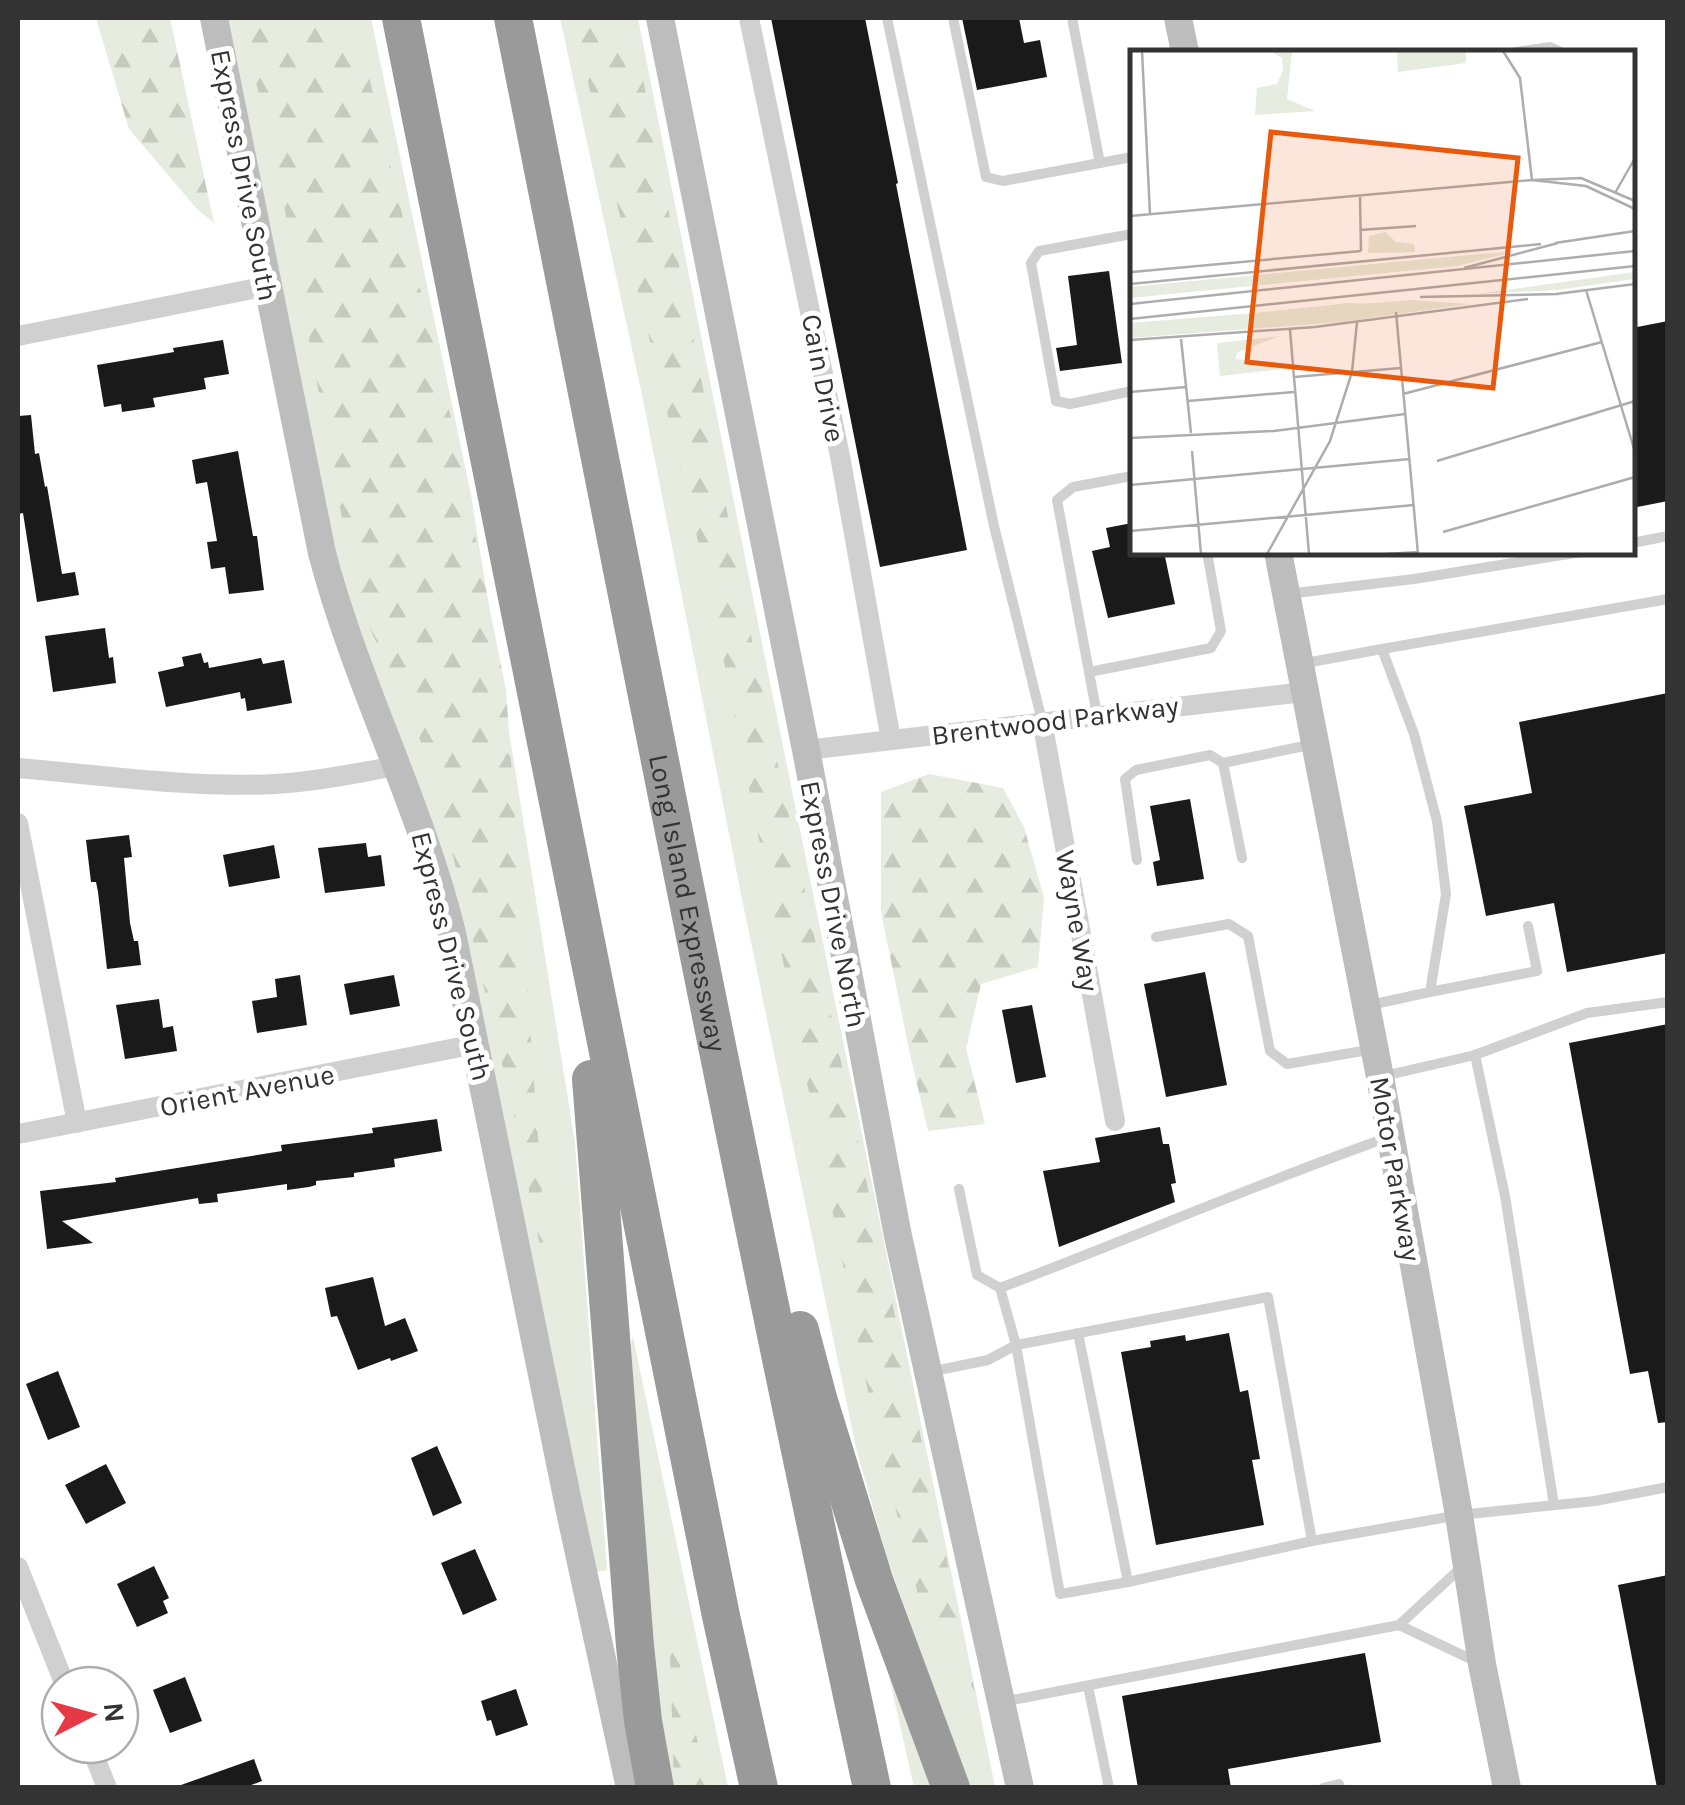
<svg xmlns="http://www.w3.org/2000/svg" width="1685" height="1805" font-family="Karla,sans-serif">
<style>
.green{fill:#e6ecdf}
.forest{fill:url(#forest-firs)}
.building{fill:#1a1a1a}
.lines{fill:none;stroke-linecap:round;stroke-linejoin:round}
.service{stroke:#d0d0d0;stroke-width:10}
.minor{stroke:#d0d0d0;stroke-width:20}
.secondary{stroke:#bdbdbd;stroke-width:28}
.motorway{stroke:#9a9a9a;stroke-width:38}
.labels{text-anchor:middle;stroke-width:10;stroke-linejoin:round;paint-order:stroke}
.street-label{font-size:28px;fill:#333;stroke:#fff}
.inset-road{fill:none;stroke:#adadad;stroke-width:2.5}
.view{fill:#e8590c;fill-opacity:0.15;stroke:#e8590c;stroke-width:5}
.inset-edge{fill:none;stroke:#333;stroke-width:5}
</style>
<defs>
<pattern id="forest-firs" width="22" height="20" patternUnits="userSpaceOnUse" patternTransform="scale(2.5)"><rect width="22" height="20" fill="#e6ecdf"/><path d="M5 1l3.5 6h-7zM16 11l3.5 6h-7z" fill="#c6cbc0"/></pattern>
</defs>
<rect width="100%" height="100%" fill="#fff"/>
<!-- green -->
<g class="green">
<path d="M226,18H371L471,495L575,1143L607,1570L594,1572L457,907L362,652L335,554Z"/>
<path d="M560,18H638L763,648L995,1787H970L888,1561L856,1448L741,894L642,395Z"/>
<path d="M633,1337L728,1787H663L625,1367Z"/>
<path d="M874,1610L939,1787H914Z"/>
</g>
<!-- forest -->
<g class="forest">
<path d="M96,18H170L214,223L197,209L129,129Z"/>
<path d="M239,18H355L454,430L506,690L549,1292L513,1110L432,767L357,599L275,156Z"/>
<path d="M576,18H631L759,676L975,1692L921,1606L877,1437L710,591L582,58Z"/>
<path d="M929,774L1003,788L1024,827L1044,898L1038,967L981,984L966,1048L985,1124L928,1131L910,1054L881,912V792Z"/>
<path d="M669,1617L708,1787H674Z"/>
</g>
<!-- building -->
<g class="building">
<path d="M771,18H865L898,183L896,184L967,550L880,567Z"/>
<path d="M962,18H1019L1024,43L1040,40L1047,77L977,90Z"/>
<path d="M1109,271L1122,363L1060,371L1056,348L1077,345L1068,276Z"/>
<path d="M1668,321V501L1632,508V328Z"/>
<path d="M223,340L229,374L204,378L206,389L153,398L155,407L122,412L121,404L104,407L97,365L174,352L173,348Z"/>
<path d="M31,415L35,454L39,453L45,487L47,486L62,574L75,572L79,595L37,602L23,513L18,514V416Z"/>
<path d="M238,451L253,536H257L264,590L229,594L225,567L211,569L207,542L217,541L207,482L196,484L192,460Z"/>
<path d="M1132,523V552H1164L1175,604L1108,618L1092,551L1110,547L1106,528Z"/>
<path d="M105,628L109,658L113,657L116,683L53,692L45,636Z"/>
<path d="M201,653L204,663L208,662L209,668L261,658L263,664L284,660L292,703L247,711L245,698L241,699L240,692L166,707L158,672L184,666L182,657Z"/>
<path d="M1668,693V953L1567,972L1554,903L1486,916L1464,806L1532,793L1519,722Z"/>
<path d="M1190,799L1204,879L1157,886L1153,862L1160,860L1150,806Z"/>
<path d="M129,835L132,857L124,858L130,923L134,941H138L141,965L107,969L98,892L96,882H91L86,840Z"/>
<path d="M366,843L368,857L381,855L385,886L325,893L318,848Z"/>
<path d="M274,845L280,878L229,887L223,855Z"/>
<path d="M1205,972L1227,1085L1166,1097L1144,984Z"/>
<path d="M300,975L307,1025L257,1033L252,1001L277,997L275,979Z"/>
<path d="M394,975L400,1006L350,1015L344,984Z"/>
<path d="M159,999L163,1028L173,1026L177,1051L125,1059L116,1005Z"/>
<path d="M1032,1005L1046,1077L1016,1083L1002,1010Z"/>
<path d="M1668,1024V1422L1658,1423L1648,1371L1630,1374L1569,1043Z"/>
<path d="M437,1119L442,1151L394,1159L395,1167L354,1173V1177L316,1181V1185L309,1187L287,1190V1184L217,1194L218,1202L199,1204L198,1198L62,1221L93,1243L47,1249L40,1191L116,1182L115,1178L282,1151L281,1145L373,1133L372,1128Z"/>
<path d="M1160,1127L1163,1144H1169L1176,1183L1171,1184L1175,1202L1059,1247L1043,1171L1100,1162L1095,1138Z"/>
<path d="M373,1277L385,1326L405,1318L418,1351L391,1361L390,1358L358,1370L337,1316L331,1317L325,1288Z"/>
<path d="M1229,1333L1240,1392L1248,1390L1260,1459L1252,1460L1264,1525L1156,1545L1121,1352L1151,1347L1150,1341L1185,1335L1186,1341Z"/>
<path d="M58,1371L80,1427L48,1440L26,1384Z"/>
<path d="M437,1446L462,1503L433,1516L411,1458Z"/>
<path d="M106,1464L126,1503L86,1524L65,1485Z"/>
<path d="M475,1549L497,1600L463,1615L441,1563Z"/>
<path d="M154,1566L169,1598L163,1601L168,1613L137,1627L117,1584Z"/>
<path d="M1668,1575V1788H1657L1618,1585Z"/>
<path d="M1365,1653L1381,1742L1228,1769L1231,1788H1138L1122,1696Z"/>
<path d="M185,1677L202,1721L170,1733L153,1690Z"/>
<path d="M516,1689L528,1725L496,1736L491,1720L487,1721L481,1701Z"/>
<path d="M254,1759L262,1781L243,1788H181V1785Z"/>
</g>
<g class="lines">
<!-- service -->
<g class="service">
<path d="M887,18L994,526L1042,721"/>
<path d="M953,18L986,177L1003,181L1132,157"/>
<path d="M1072,18L1100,163"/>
<path d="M1516,52L1550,47L1561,52"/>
<path d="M1132,234L1039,251L1031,263L1056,401L1070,404L1132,391"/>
<path d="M1632,543L1668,536"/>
<path d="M1287,594L1414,579L1581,552"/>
<path d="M1382,649L1668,599"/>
<path d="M1300,664L1382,649L1414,734L1437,821L1446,894L1430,992L1370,1005"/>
<path d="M1089,672L1211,648L1221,631L1207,552"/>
<path d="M1097,715L1057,500L1073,487L1132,476"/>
<path d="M1223,763L1242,858"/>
<path d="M1137,860L1125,779L1136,770L1210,755L1223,763L1314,744"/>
<path d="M1156,937L1229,924L1248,936L1270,1051L1287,1064L1374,1049"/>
<path d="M1430,992L1537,971L1528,926"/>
<path d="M1475,1055L1505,1196L1554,1505"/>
<path d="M1384,1076L1475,1055L1587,1013L1668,1002"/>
<path d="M959,1189L977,1275L1000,1288"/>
<path d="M1078,1333L1128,1582"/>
<path d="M929,1372L988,1360L1016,1345L1268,1297L1312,1541L1128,1582L1060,1594L1016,1345L1000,1288C1130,1239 1258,1183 1389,1137"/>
<path d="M1312,1541L1459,1515L1595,1501L1668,1487"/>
<path d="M1399,1625L1479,1663"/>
<path d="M1088,1686L1109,1788"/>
<path d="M1002,1702L1399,1625L1464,1565"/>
<path d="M1323,1788L1339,1784L1340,1788"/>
</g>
<!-- minor -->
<g class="minor">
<path d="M749,18L840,456L891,740"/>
<path d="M18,336L267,286"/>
<path d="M1042,721L1115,1121"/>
<path d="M806,750L1304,692"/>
<path d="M18,768C100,775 191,788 274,784C315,782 356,773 397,766"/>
<path d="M18,823L77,1123"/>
<path d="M18,1134L476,1044"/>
<path d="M18,1567L65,1685"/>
<path d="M90,1745L107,1788"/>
</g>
<!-- secondary -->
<g class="secondary">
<path d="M214,18L322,553C356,683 420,803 452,933L569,1507L630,1788"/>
<path d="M660,18L806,750L898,1236L1020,1788"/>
<path d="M1178,18L1185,52"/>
<path d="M1278,552L1380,1077L1459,1515L1482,1664L1507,1788"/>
</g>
<!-- motorway -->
<g class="motorway">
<path d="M401,18L721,1616L759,1788"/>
<path id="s1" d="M513,18C630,608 744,1199 872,1788"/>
<path d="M591,1079L635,1646L643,1721L655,1788"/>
<path d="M800,1330L818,1398L874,1580L951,1788"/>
</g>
</g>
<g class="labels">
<!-- street labels -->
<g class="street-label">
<text transform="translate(245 175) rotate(79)" y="10">Express Drive South</text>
<text transform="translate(824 378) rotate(79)" y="10">Cain Drive</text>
<text transform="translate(1055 720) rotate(-7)" y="10">Brentwood Parkway</text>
<text dy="10" stroke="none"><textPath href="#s1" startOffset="902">Long Island Expressway</textPath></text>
<text transform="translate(834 904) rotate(79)" y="10">Express Drive North</text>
<text transform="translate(1078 921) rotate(80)" y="10">Wayne Way</text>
<text transform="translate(452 956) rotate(76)" y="10">Express Drive South</text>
<text transform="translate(247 1090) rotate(-11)" y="10">Orient Avenue</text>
<text transform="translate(1396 1169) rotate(80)" y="10">Motor Parkway</text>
</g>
</g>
<!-- overview -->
<g transform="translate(1130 50)">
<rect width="505" height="505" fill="#fff"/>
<path d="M387,201L327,216L0,248V237ZM281,250L340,254L211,272L0,288V273Z" fill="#e6ecdf"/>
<path d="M140,1H162L157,49L185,61L125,65L127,38L147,34L153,20L152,8ZM267,1H336V13L268,22ZM255,182L266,192L284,194L285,202L238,203L239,186ZM362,203L326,213L0,245V237ZM505,222V229L427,240L347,244ZM218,253L301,256L204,272L0,287V277ZM150,286L108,302L105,309L145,312L154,319L90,326L87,293Z" fill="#e6ecdf"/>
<path class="inset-road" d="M12,1L20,164M373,1L390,28L402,130M402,130L451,128L505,151M485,143L505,108M230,147L231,201M0,166L402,130L456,136L505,159M230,180L286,176M425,193L505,181M334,218L428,193M2,222L231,201M0,234L411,194M456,240L505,402M426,244L505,234M290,247L429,244M0,254L505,201M266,262L288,504M0,269L505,216M160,280L179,504M51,289L61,383M0,290L185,277L398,249M164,327L271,318M0,342L56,337M273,344L472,292M58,351L164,342M0,388L144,381L275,364M62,401L71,504M307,411L505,351M0,435L280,409M0,481L284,455M313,482L505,427M137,504L200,391L222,322L227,272M256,504L288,502"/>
<path class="view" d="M141,82L388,108L363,338L117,312Z"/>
<rect width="505" height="505" class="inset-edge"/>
</g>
<!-- border -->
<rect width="1685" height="1805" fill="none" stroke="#333333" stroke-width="40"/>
<!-- north arrow -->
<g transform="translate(90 1715) rotate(84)"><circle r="48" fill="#ffffff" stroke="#adadad" stroke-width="2.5"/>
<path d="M0-8L18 38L0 25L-18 38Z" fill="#e63946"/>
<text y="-15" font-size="28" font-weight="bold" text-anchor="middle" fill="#333333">N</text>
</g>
</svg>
